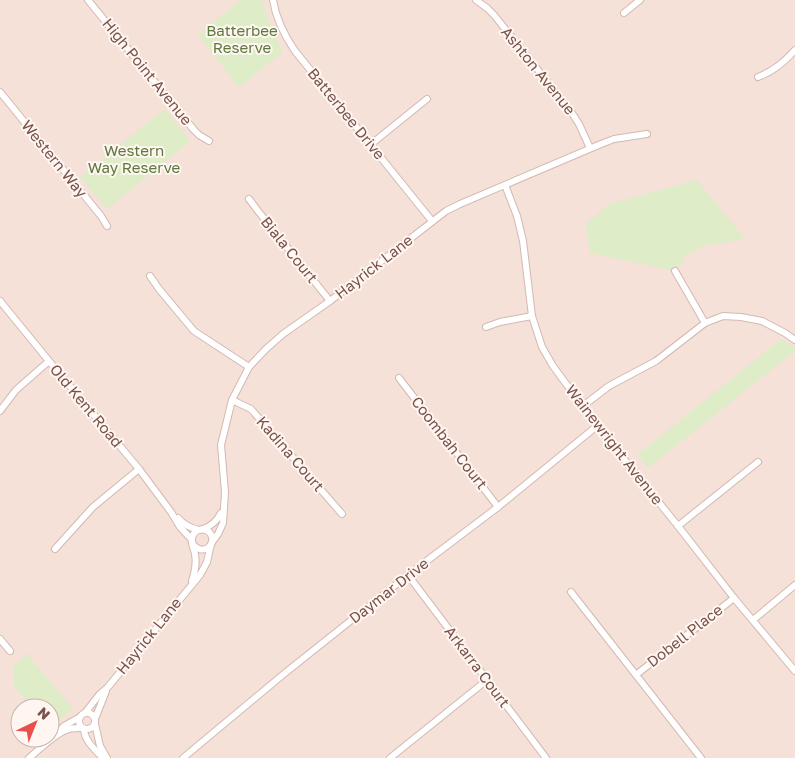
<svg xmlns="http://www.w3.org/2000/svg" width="795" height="758" font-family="'Golos Text',sans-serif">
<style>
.residential{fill:#f5e1d8;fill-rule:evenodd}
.green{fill:#deecc7}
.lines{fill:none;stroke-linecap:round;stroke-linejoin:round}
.street-casing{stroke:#d3b9b1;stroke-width:8}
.street{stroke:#fff;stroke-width:6}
.labels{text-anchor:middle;stroke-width:4;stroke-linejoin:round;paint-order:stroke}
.park-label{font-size:15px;fill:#5d7940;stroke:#fff6f1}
.street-label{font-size:15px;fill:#79524c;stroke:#fff6f1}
</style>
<rect width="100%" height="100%" fill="#fdf1ea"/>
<!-- residential -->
<path class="residential" d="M0,0H795V758H0ZM20,708H50V738H20Z"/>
<!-- green -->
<g class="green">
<path d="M240,0H262L272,31L283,52L239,87L198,35Z"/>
<path d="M165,109L190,141L107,209L80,177Z"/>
<path d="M697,180L745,239L703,246L682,258L684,263L671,270L590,253L586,224L609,204Z"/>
<path d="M781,339L795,348V351L648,468L637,455Z"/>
<path d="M26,653L73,709L50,728V708H32L14,686L13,664L21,661Z"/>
</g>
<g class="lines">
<defs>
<g id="street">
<path d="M88,0L194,130L199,135L209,141"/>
<path d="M273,0C276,19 284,35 295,51L432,221"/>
<path d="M476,0L487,8L494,15L570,110L579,124L590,148"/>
<path d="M624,13L640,0"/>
<path d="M758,77C774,71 784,62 795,50"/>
<path d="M0,92L101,216L107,226"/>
<path d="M370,145L427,99"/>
<path d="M505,185L517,216L523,241L532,316L542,347L553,366L597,426L678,526L734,598L795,671"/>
<path d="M249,199L258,211L330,301"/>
<path d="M675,271L705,323"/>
<path d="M150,276L159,289L194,331L249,367"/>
<path d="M0,301L49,361L139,469L171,512L180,527L192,540"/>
<path d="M486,327L500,322L532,316"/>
<path d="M399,378L498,507"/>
<path d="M232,400L251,409L342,514"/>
<path d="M583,406L609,386L656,361L705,323L723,316L741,317L762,321L785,333L795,340"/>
<path d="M0,411L16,390L49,361"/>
<path d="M178,518C184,525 190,528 199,530"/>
<path d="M678,526L758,462"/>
<path d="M203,529C212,526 217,521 221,513"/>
<path d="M212,542L218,534L223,523L225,492L221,445L232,400L249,367L266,349L283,334L330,301L446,211L460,204L601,144L614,139L647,134"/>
<path d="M55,549L93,507L139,469"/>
<path d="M408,575L546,758"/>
<path d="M192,581C195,572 197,564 195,554C194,549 191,544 192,539C193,530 204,526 210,533C219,544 202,558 192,543"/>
<path d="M571,592L701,758"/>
<path d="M753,620L795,585"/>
<path d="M0,639L10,651"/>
<path d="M637,674L734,598"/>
<circle cx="87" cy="721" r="8"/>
<path d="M85,713L99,695L108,687L200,575L207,562L211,544"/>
<path d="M95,719L106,691"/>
<path d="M95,724L100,746L107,758"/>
<path d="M84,729C84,740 95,750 103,758"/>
<path d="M59,731L64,726L80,717"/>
<path d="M29,758C40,749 56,732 69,729C73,728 78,728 82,728"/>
<path d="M183,758L285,673L408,575L498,507L597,426"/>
<path d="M390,758L487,680"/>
</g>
</defs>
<!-- street casing -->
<use href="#street" class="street-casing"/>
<!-- street -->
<use href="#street" class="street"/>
</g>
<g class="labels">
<!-- park labels -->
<g class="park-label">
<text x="242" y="36">Batterbee<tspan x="242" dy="17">Reserve</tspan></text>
<text x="134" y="156">Western<tspan x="134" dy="17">Way Reserve</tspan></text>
</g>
<!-- street labels -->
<g class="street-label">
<text transform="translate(538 71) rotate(51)" y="5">Ashton Avenue</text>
<text transform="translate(147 72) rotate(51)" y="5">High Point Avenue</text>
<text transform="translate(346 114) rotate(51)" y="5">Batterbee Drive</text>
<text transform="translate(54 159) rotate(51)" y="5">Western Way</text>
<text transform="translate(289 250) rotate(51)" y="5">Biala Court</text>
<text transform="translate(374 267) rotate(-38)" y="5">Hayrick Lane</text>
<text transform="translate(86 406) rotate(50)" y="5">Old Kent Road</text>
<text transform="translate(449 443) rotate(52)" y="5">Coombah Court</text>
<text transform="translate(614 445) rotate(52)" y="5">Wainewright Avenue</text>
<text transform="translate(290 454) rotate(49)" y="5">Kadina Court</text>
<text transform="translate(389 591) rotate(-38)" y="5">Daymar Drive</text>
<text transform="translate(149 636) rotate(-51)" y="5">Hayrick Lane</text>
<text transform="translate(685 636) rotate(-38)" y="5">Dobell Place</text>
<text transform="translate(477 667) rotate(53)" y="5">Arkarra Court</text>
</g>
</g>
<!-- north arrow -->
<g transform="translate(35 723) rotate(43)"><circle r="24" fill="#fff6f1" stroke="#c9b4af"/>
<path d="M0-4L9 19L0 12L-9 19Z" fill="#e84f4d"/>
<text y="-8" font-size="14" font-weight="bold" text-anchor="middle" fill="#79524c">N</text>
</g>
</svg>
